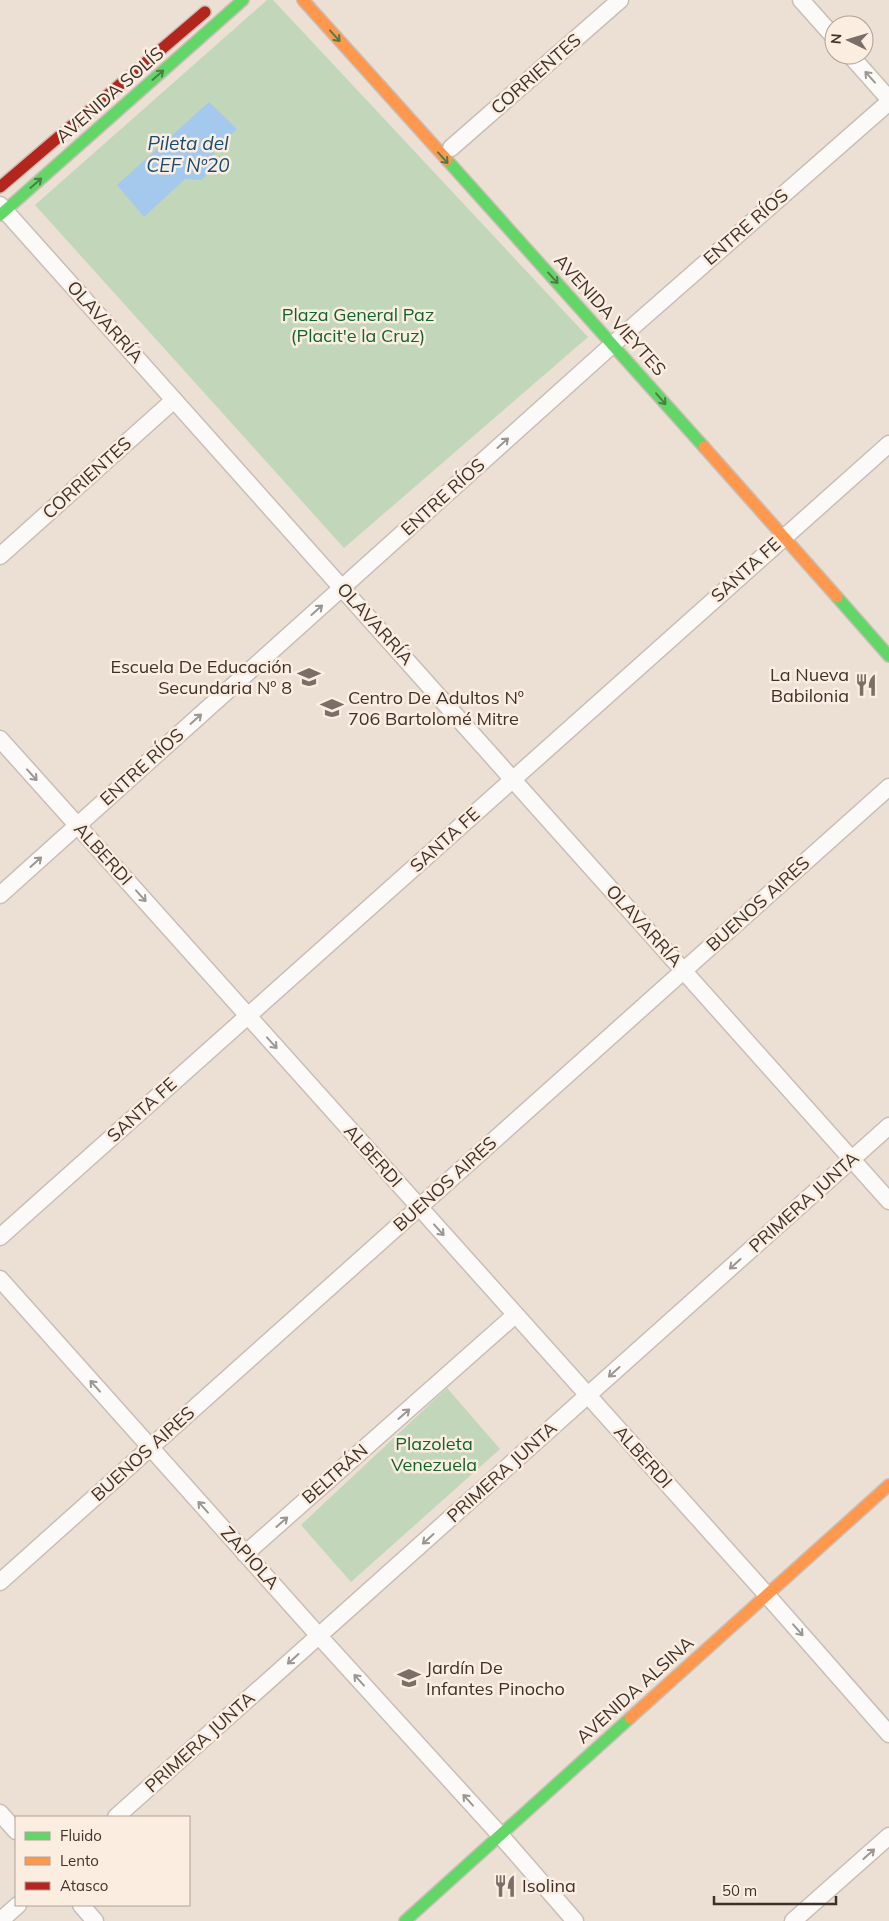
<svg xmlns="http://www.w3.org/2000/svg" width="889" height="1921" font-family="Mulish,sans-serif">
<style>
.green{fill:#c2d6ba}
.water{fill:#a4c9ec}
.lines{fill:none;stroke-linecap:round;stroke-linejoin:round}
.street-casing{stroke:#c8beb5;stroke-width:19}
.fast-casing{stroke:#c8beb5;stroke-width:14}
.slow-casing{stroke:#c8beb5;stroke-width:14}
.jam-casing{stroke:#c8beb5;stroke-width:14}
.street{stroke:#fcfaf9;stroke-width:16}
.fast{stroke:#63d668;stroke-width:11}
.slow{stroke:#ff974d;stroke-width:11}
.jam{stroke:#b3261e;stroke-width:11}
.oneway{stroke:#4e7c46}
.oneway2{stroke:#9c9692}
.labels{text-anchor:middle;stroke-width:5;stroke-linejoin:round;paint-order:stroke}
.street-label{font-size:18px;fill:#3c322a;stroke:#fcede1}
.park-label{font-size:18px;fill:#0d6528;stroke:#fcede1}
.poi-label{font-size:18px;fill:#3c322a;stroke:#fcede1;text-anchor:start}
.water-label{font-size:19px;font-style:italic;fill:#144a76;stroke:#fcede1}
</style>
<rect width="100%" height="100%" fill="#ecdfd4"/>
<!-- green -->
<g class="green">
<path d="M267,0H273L588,337L344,548L35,205Z"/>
<path d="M447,1388L500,1449L351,1582L301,1525Z"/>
</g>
<!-- water -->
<path class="water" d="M209,102L237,129L214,150L213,167L202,180L185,179L144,217L117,185Z"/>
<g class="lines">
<defs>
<g id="street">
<path d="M801,0L834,37"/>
<path d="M850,55L889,99"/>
<path d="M451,148L620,0"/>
<path d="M0,205L889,1201"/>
<path d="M0,556L174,400"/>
<path d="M0,739L766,1594L889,1734"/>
<path d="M0,895L621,337L889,102"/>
<path d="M0,1237L889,444"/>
<path d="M0,1279L319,1636L501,1836L575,1921"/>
<path d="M245,1554L515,1315"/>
<path d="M0,1582L889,787"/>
<path d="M0,1813L16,1831"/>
<path d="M116,1817L889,1126"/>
<path d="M81,1905L95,1921"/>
<path d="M0,1921L18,1905"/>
<path d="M793,1921L889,1836"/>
</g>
<g id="fast">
<path d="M447,160L704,447"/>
<path d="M0,215L243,0"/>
<path d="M837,597L889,656"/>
<path d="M405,1921L630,1718"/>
</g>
<g id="slow">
<path d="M303,0L447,160"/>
<path d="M704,447L837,597"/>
<path d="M630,1718L889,1485"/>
</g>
<path id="jam" d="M0,187L205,12"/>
</defs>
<!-- street casing -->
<use href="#street" class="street-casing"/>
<!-- fast casing -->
<use href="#fast" class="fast-casing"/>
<!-- slow casing -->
<use href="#slow" class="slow-casing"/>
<!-- jam casing -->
<use href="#jam" class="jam-casing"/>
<!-- street -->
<use href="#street" class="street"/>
<!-- fast -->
<use href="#fast" class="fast"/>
<!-- slow -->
<use href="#slow" class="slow"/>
<!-- jam -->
<use href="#jam" class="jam"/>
</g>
<!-- one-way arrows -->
<defs><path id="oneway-shaft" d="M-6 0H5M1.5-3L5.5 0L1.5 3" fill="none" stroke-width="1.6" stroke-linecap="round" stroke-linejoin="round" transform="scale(1.25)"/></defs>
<g class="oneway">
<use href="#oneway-shaft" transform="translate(335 36) rotate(48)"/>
<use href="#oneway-shaft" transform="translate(158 75) rotate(-41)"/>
<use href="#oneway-shaft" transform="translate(443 158) rotate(48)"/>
<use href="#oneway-shaft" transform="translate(36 183) rotate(-41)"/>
<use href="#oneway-shaft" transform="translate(553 278) rotate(48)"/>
<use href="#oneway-shaft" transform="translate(661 399) rotate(49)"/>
</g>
<g class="oneway2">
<use href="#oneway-shaft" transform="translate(870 77) rotate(-132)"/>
<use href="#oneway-shaft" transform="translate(503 443) rotate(-42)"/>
<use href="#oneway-shaft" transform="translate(317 610) rotate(-42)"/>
<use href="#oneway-shaft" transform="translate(196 719) rotate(-42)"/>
<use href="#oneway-shaft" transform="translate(32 775) rotate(48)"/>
<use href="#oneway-shaft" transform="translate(36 862) rotate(-42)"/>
<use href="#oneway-shaft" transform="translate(141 896) rotate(48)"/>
<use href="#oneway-shaft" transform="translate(272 1043) rotate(48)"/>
<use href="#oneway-shaft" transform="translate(439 1230) rotate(48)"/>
<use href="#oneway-shaft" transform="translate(735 1264) rotate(138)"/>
<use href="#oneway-shaft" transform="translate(614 1372) rotate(138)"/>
<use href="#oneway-shaft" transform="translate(95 1386) rotate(-132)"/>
<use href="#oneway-shaft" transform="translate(404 1414) rotate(-41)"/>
<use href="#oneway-shaft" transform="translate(203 1507) rotate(-132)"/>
<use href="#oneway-shaft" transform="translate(282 1522) rotate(-41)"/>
<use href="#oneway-shaft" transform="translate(428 1539) rotate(138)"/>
<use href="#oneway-shaft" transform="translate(798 1630) rotate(49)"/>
<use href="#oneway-shaft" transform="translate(293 1659) rotate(138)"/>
<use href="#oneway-shaft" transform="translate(359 1680) rotate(-132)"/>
<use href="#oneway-shaft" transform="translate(468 1800) rotate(-132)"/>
<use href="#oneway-shaft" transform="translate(869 1854) rotate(-42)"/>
</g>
<!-- icons -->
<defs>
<symbol id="school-bare" viewBox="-9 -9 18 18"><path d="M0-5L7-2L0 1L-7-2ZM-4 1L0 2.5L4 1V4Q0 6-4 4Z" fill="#7a6f66" stroke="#fcede1" stroke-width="2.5" paint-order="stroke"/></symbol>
<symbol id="restaurant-bare" viewBox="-9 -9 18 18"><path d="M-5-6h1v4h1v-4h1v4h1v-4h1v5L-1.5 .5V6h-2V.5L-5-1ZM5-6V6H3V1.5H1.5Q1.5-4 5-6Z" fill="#7a6f66" stroke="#fcede1" stroke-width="2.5" paint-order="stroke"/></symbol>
</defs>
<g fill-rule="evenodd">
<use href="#school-bare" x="293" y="661" width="32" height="32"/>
<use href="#restaurant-bare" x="850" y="669" width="32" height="32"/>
<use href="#school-bare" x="316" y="692" width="32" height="32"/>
<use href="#school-bare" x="393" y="1662" width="32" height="32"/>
<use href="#restaurant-bare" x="489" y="1870" width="32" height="32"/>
</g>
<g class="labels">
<!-- street labels -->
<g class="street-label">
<text transform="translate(536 74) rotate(-41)" y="6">CORRIENTES</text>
<text transform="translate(110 95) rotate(-41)" y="6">AVENIDA SOLÍS</text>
<text transform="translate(746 227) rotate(-41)" y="6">ENTRE RÍOS</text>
<text transform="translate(610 315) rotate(48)" y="6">AVENIDA VIEYTES</text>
<text transform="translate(105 322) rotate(48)" y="6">OLAVARRÍA</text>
<text transform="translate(87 478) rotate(-42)" y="6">CORRIENTES</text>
<text transform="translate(443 497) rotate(-42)" y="6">ENTRE RÍOS</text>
<text transform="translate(746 570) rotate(-42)" y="6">SANTA FE</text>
<text transform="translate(375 624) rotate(48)" y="6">OLAVARRÍA</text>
<text transform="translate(142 767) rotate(-42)" y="6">ENTRE RÍOS</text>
<text transform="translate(445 840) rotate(-42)" y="6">SANTA FE</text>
<text transform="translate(103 854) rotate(48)" y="6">ALBERDI</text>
<text transform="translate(758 904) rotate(-42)" y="6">BUENOS AIRES</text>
<text transform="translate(644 926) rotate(48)" y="6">OLAVARRÍA</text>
<text transform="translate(142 1110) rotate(-42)" y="6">SANTA FE</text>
<text transform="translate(373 1156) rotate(48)" y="6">ALBERDI</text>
<text transform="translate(445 1184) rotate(-42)" y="6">BUENOS AIRES</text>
<text transform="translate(804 1202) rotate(-42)" y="6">PRIMERA JUNTA</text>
<text transform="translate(143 1454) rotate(-42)" y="6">BUENOS AIRES</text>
<text transform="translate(643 1457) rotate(48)" y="6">ALBERDI</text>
<text transform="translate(502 1472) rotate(-42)" y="6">PRIMERA JUNTA</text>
<text transform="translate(335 1474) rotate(-41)" y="6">BELTRÁN</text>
<text transform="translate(250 1558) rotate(48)" y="6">ZAPIOLA</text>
<text transform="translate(635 1690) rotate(-42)" y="6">AVENIDA ALSINA</text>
<text transform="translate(200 1742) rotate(-42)" y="6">PRIMERA JUNTA</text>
</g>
<!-- park labels -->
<g class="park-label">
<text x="358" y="321">Plaza General Paz<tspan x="358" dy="21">(Placit'e la Cruz)</tspan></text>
<text x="434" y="1450">Plazoleta<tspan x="434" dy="21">Venezuela</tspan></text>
</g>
<!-- poi labels -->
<g class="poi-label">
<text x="292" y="673" text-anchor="end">Escuela De Educación<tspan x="292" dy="21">Secundaria Nº 8</tspan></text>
<text x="849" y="681" text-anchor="end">La Nueva<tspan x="849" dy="21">Babilonia</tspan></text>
<text x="348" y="704">Centro De Adultos Nº<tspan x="348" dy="21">706 Bartolomé Mitre</tspan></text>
<text x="426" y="1674">Jardín De<tspan x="426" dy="21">Infantes Pinocho</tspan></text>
<text x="522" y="1892">Isolina</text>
</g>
<!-- water labels -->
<g class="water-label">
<text x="188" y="150">Pileta del<tspan x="188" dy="22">CEF Nº20</tspan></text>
</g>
</g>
<!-- legend -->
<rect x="15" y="1816" width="175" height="90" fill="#fcede1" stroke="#afa298"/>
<rect x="25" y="1832" width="25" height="8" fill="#63d668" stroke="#afa298"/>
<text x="60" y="1841" font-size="15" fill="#3c322a">Fluido</text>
<rect x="25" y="1857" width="25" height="8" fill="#ff974d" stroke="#afa298"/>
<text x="60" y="1866" font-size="15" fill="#3c322a">Lento</text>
<rect x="25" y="1882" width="25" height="8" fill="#b3261e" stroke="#afa298"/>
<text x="60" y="1891" font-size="15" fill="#3c322a">Atasco</text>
<!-- north arrow -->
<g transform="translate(849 40) rotate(275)"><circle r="24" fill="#fcede1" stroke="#afa298"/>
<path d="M0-4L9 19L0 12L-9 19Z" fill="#7a6f66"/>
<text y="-8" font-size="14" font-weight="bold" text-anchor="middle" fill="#3c322a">N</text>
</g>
<!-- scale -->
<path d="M714 1896v8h122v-8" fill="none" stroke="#3c322a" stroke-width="2.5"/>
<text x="722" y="1896" font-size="15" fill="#3c322a" stroke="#fcede1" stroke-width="4" paint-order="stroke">50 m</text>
</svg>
